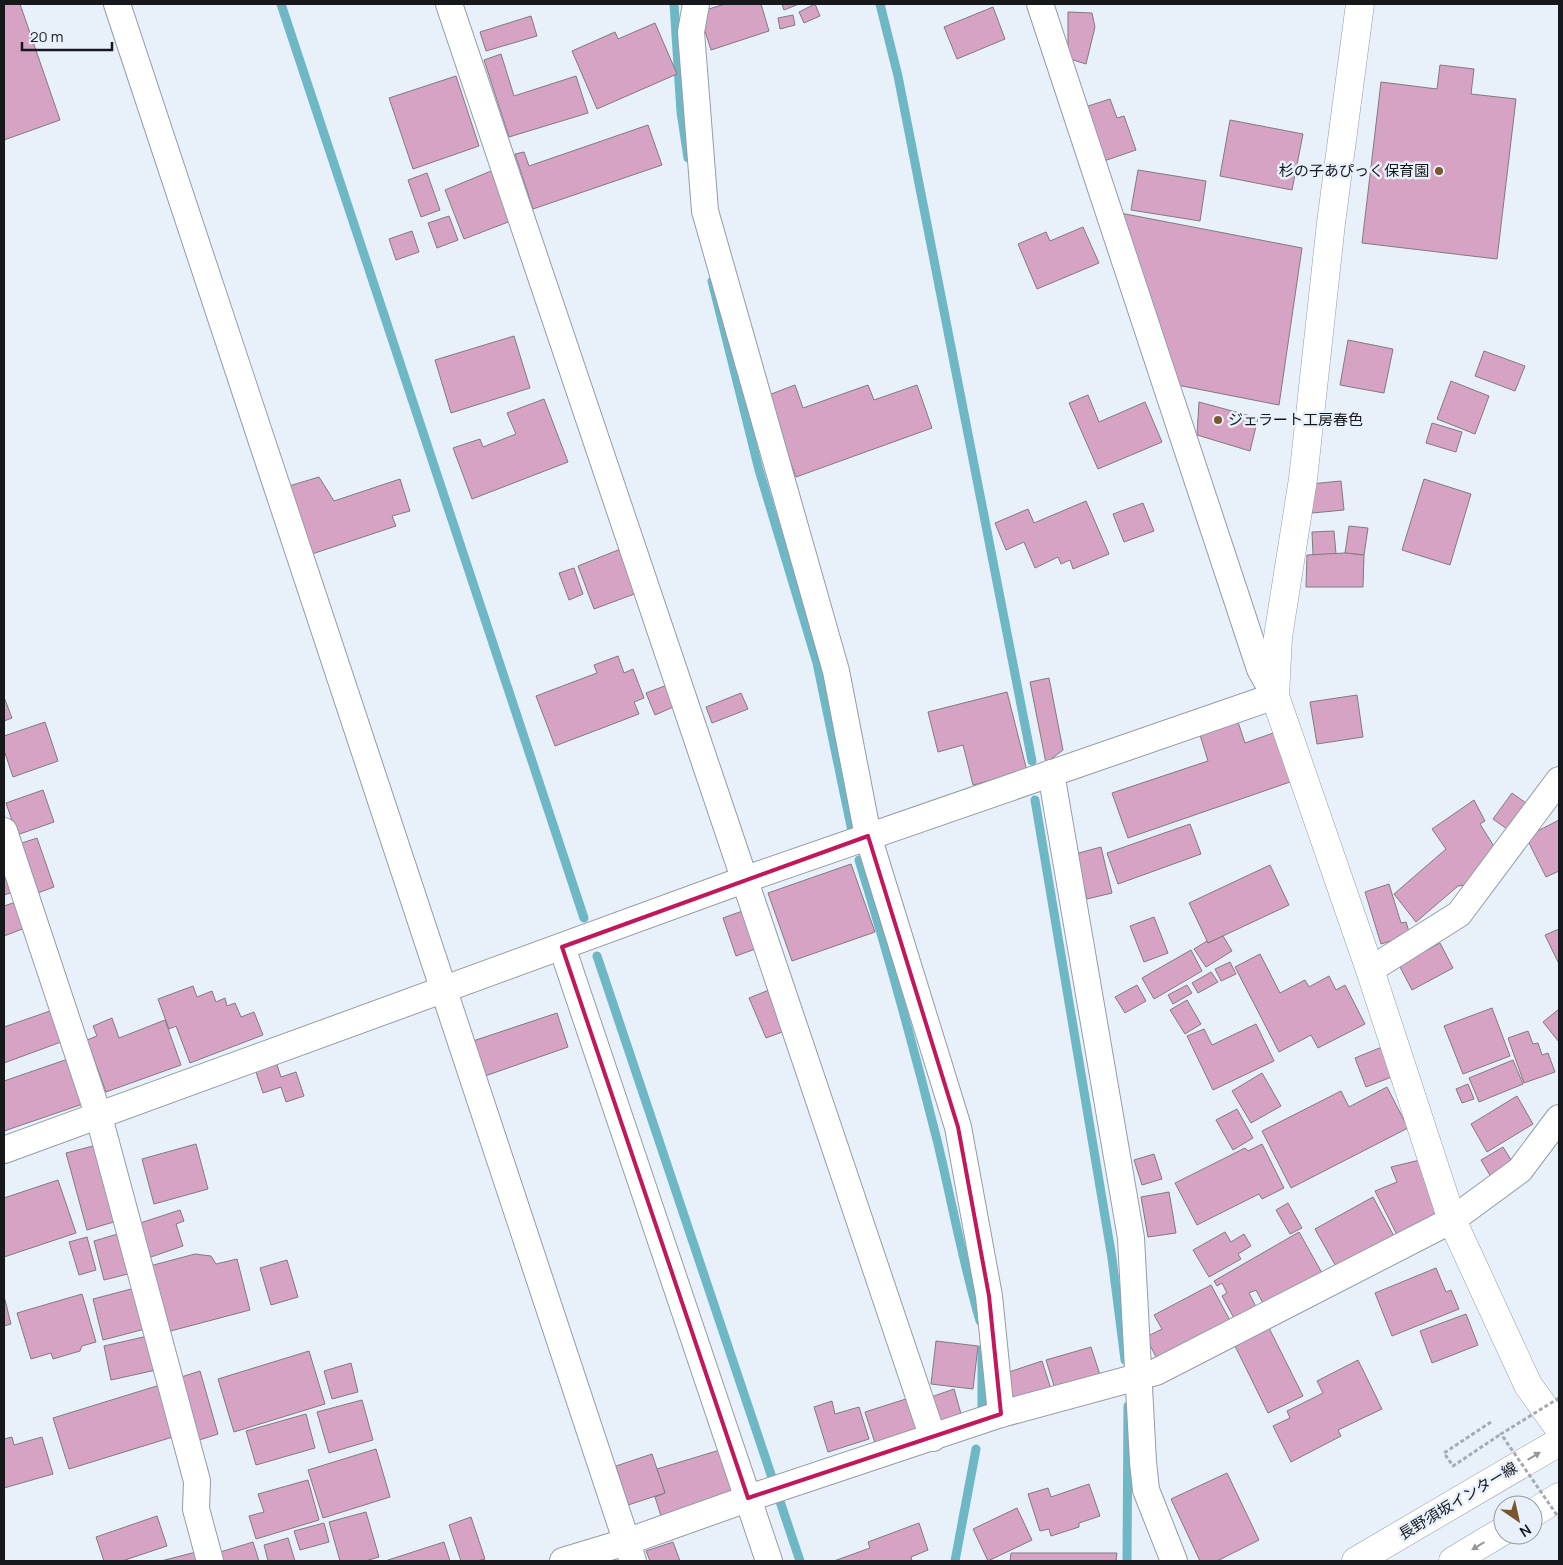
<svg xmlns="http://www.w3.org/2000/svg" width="1563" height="1565" font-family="Manrope,'Noto Sans JP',sans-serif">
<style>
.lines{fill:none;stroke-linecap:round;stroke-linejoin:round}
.stream{stroke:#6eb7c5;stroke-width:9}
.building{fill:#d7a3c5;stroke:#83797f}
.street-casing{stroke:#959ca6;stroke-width:28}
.secondary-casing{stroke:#959ca6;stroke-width:29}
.primary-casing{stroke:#959ca6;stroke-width:29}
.path{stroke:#a5abb3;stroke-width:3;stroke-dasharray:4 2.5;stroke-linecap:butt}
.street{stroke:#fff;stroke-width:26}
.secondary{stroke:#fff;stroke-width:28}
.primary{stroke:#fff;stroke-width:28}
.path-bridge{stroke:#a5abb3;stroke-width:3;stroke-dasharray:4 2.5;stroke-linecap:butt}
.oneway{fill:#969799}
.marked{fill:none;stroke:#c2185b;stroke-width:4;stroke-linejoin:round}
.poi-dot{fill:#7a572f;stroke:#e8f0fa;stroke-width:2}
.labels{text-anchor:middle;stroke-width:5;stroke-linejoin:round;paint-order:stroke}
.poi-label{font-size:15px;fill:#16181c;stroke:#e8f0fa;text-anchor:end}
.street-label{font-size:15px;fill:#16181c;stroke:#e8f0fa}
</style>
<rect width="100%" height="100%" fill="#e8f0fa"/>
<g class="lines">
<!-- stream -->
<g class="stream">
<path d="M281,4L584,918"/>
<path d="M674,4L681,112L688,158"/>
<path d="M880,4L898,76L1032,761"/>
<path d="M712,281L759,470L817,663L852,831"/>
<path d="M1035,800L1112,1258L1125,1360"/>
<path d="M859,860C888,954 914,1048 938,1144C952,1203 963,1263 980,1321"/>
<path d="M597,956L800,1561"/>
<path d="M982,1349V1412"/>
<path d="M955,1561L976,1449"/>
<path d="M1127,1561L1128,1406"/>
</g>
</g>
<!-- building -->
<g class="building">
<path d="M4,4H20L60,120L4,140Z"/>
<path d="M725,4H761L769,31L711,50L699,12Z"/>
<path d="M782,4H799L784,10Z"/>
<path d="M815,4L820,16L804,23L799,12Z"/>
<path d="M993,7L1005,39L957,59L944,27Z"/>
<path d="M1068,12L1092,13L1095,27L1086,64L1070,59L1068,49Z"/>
<path d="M793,15L795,25L780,29L778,18Z"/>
<path d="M531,16L537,36L486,51L480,32Z"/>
<path d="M655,23L677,74L597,109L572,51L615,32L618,39Z"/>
<path d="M501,54L514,96L576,76L588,113L509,137L484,60Z"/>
<path d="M1440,65L1474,69L1471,94L1516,99L1497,259L1362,243L1381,82L1437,89Z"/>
<path d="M456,76L479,146L413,169L389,98Z"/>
<path d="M1110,99L1117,118L1124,116L1136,150L1104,161L1085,107Z"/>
<path d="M1230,120L1303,134L1292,190L1220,176Z"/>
<path d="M648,125L662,165L533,209L515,154L524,152L529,166Z"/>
<path d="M496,169L516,219L464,239L445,190Z"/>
<path d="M1138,170L1206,181L1200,221L1131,210Z"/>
<path d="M427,173L440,210L421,217L408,180Z"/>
<path d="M1115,212L1302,248L1279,405L1177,385Z"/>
<path d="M449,216L458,240L437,248L428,223Z"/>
<path d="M1083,227L1099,263L1037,289L1018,244L1046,232L1050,241Z"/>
<path d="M412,231L419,252L396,260L389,239Z"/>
<path d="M514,336L530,388L451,413L435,360Z"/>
<path d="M1348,340L1393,349L1384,393L1340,385Z"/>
<path d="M1484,351L1525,366L1515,391L1475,376Z"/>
<path d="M1451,381L1489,396L1475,434L1437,419Z"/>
<path d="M795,385L803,408L868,385L874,400L917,385L932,428L796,477L766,396Z"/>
<path d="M1088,395L1099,422L1145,402L1162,442L1098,469L1069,403Z"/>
<path d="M544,399L568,462L472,499L453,448L480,439L483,447L516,434L507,413Z"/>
<path d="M1199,402L1258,418L1250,451L1197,435Z"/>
<path d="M1432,423L1462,432L1456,452L1426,443Z"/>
<path d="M319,477L334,501L400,479L410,511L392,516L396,526L312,554L289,486Z"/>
<path d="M1424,479L1471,494L1450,565L1402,550Z"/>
<path d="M1341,481L1344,510L1312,513L1310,484Z"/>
<path d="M1086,501L1109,554L1073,569L1070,560L1061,564L1058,557L1035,568L1024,542L1006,550L995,523L1028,509L1034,523Z"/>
<path d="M1143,503L1154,531L1124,542L1113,514Z"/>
<path d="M1349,526L1368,528L1364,555L1345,553Z"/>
<path d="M1334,531L1336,554L1313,555L1312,532Z"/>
<path d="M628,546L645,590L594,609L578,566Z"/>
<path d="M1345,553L1364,555L1363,587H1306L1307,555Z"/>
<path d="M574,568L583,594L569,600L559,573Z"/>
<path d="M618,656L624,673L633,669L644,698L634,702L639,714L555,746L536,696L597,673L594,665Z"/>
<path d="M1049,678L1063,750L1046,763L1030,682Z"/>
<path d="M670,684L678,705L655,715L646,693Z"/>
<path d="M1007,692L1027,771L973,785L963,745L938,752L928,712Z"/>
<path d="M741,693L748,709L712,723L706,707Z"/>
<path d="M1357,695L1363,737L1317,744L1310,702Z"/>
<path d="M4,697L12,718L4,721Z"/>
<path d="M45,722L58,761L13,777L4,750V736Z"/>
<path d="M1238,722L1245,743L1276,732L1293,781L1128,838L1112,793L1208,761L1200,735Z"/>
<path d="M43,790L54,822L17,835L6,803Z"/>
<path d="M1512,793L1526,803L1507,829L1493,819Z"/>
<path d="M1474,800L1485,821L1480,824L1495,848L1466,885L1458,886L1416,922L1394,894L1446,849L1432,829Z"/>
<path d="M1559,820V871L1546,877L1526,837Z"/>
<path d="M1190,824L1201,854L1118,884L1107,853Z"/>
<path d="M37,838L54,887L35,894L19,844Z"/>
<path d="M1101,847L1112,893L1087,899L1075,854Z"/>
<path d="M4,863L13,892L4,895Z"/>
<path d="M851,864L875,932L792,961L768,893Z"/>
<path d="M1270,865L1289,905L1208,943L1189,903Z"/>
<path d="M1389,884L1401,923L1406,922L1410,935L1381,944L1365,892Z"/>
<path d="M16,902L25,928L4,936V906Z"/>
<path d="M748,909L761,947L736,956L723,918Z"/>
<path d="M1154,917L1168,953L1144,962L1130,926Z"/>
<path d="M1559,929V964L1545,935Z"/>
<path d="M1223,936L1232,951L1206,967L1194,949L1207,941L1208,943Z"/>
<path d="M1440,943L1453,968L1412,990L1399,965Z"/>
<path d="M1191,950L1202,971L1154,999L1142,978Z"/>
<path d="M1260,954L1280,993L1305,980L1309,987L1329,976L1336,990L1345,985L1365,1024L1318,1048L1311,1035L1279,1052L1235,967Z"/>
<path d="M1230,962L1236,974L1221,981L1215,969Z"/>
<path d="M1211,972L1218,982L1198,993L1192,983Z"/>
<path d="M1137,985L1146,1001L1125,1013L1115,997Z"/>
<path d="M1187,985L1192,993L1173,1004L1168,995Z"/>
<path d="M193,986L197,997L212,991L216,1002L225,998L227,1006L235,1003L241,1017L254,1012L263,1035L190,1063L176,1026L169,1029L158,999Z"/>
<path d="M769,990L785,1031L766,1038L749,998Z"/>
<path d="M1187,1000L1201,1024L1185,1034L1170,1010Z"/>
<path d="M1492,1008L1510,1056L1463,1074L1444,1026Z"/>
<path d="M1559,1009V1042L1543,1022Z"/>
<path d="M50,1011L61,1042L4,1063V1027Z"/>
<path d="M557,1013L568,1047L485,1076L473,1041Z"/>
<path d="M112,1018L119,1038L165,1020L181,1065L106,1092L87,1040L97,1036L93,1026Z"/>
<path d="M1256,1024L1274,1061L1213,1090L1187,1036L1204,1029L1212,1045Z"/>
<path d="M1528,1031L1533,1044L1538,1043L1542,1055L1548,1053L1555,1072L1524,1083L1508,1038Z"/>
<path d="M1382,1047L1394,1076L1366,1087L1355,1058Z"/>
<path d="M68,1059L83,1104L4,1131V1081Z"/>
<path d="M1513,1060L1523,1084L1479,1102L1469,1078Z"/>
<path d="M276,1062L281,1077L296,1072L304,1096L286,1102L281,1087L263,1093L255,1069Z"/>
<path d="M1262,1073L1281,1106L1251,1123L1232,1091Z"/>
<path d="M1468,1084L1474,1099L1462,1103L1456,1089Z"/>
<path d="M1387,1087L1408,1128L1291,1188L1262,1131L1341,1091L1349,1107Z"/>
<path d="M1517,1096L1533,1124L1487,1152L1471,1124Z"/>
<path d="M1237,1109L1253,1138L1233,1150L1216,1120Z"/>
<path d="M196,1144L208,1189L154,1204L142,1159Z"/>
<path d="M1262,1144L1284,1188L1262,1199L1259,1194L1197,1225L1175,1183L1245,1148L1248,1151Z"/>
<path d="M97,1145L117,1221L87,1230L66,1153Z"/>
<path d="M1503,1147L1513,1163L1491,1177L1481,1160Z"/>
<path d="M1154,1154L1162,1179L1142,1185L1134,1160Z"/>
<path d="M1424,1159L1445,1213L1399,1239L1375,1191L1397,1182L1391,1167Z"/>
<path d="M58,1180L76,1233L4,1257V1198Z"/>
<path d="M1169,1192L1176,1233L1148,1237L1141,1197Z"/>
<path d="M1373,1197L1395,1238L1338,1270L1315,1229Z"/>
<path d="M1288,1203L1302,1228L1290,1234L1276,1210Z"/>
<path d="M180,1210L184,1221L176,1224L183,1246L145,1259L134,1225Z"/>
<path d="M1225,1232L1231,1242L1244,1234L1251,1246L1238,1254L1241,1259L1209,1277L1193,1250Z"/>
<path d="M1299,1232L1322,1273L1264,1305L1256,1290L1249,1293L1257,1309L1235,1320L1222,1296L1227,1293L1222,1283L1217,1286L1214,1281Z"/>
<path d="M121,1233L132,1273L104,1280L94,1241Z"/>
<path d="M87,1237L96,1270L79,1275L69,1242Z"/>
<path d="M195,1254L211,1256L216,1264L237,1259L250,1310L163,1333L146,1267Z"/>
<path d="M287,1260L298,1297L271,1305L260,1268Z"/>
<path d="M1436,1268L1446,1292L1451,1290L1459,1309L1392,1336L1375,1293Z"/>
<path d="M1211,1285L1233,1326L1160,1365L1146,1337L1162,1329L1154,1315Z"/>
<path d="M135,1288L145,1329L103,1340L93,1299Z"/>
<path d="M82,1294L96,1342L82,1346L80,1351L53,1359L51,1353L31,1359L17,1313Z"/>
<path d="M4,1296L11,1324L4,1326Z"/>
<path d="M1466,1314L1478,1345L1432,1363L1420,1331Z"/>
<path d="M1269,1328L1303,1396L1268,1413L1235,1346Z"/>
<path d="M148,1336L156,1370L111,1380L104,1346Z"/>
<path d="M936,1341L978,1346L973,1389L931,1384Z"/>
<path d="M1091,1347L1101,1378L1056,1392L1046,1360Z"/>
<path d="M309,1351L325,1404L234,1432L218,1379Z"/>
<path d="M1358,1360L1382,1409L1338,1430L1341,1436L1291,1462L1273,1426L1290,1418L1287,1411L1323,1393L1317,1381Z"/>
<path d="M1042,1361L1051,1389L1009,1403L1000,1375Z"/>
<path d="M351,1363L358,1392L332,1399L324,1371Z"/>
<path d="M200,1371L218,1434L193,1442L175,1379Z"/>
<path d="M160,1385L176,1436L69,1469L53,1418Z"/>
<path d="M954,1389L963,1421L941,1429L931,1397Z"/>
<path d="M909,1398L918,1429L875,1443L865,1412Z"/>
<path d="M362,1400L373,1440L329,1453L317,1412Z"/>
<path d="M832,1401L835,1414L859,1407L869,1439L828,1452L814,1407Z"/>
<path d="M306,1414L315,1448L256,1465L246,1431Z"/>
<path d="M12,1437L14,1445L42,1437L53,1474L4,1488V1439Z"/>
<path d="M376,1449L390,1497L323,1518L308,1470Z"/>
<path d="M720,1450L734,1497L662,1519L655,1497L665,1493L657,1469Z"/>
<path d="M652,1454L665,1493L628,1505L616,1466Z"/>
<path d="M1227,1473L1259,1540L1217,1561H1200L1171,1499Z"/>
<path d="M308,1480L319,1520L256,1539L249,1516L264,1512L258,1494Z"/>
<path d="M1089,1484L1100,1516L1079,1523V1527L1051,1536L1049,1529L1040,1531L1028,1494L1048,1488L1051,1497Z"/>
<path d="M1017,1508L1032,1540L988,1561L973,1529Z"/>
<path d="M366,1512L379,1557L365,1561H340L329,1522Z"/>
<path d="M157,1516L167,1546L122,1561H104L96,1537Z"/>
<path d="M471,1517L485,1559L477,1561H461L449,1525Z"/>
<path d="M324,1523L329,1542L300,1550L294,1531Z"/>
<path d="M919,1523L928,1550L911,1557L912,1561H834L870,1548L868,1542Z"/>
<path d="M288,1538L295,1561H268L264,1545Z"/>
<path d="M253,1542L259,1561H219L217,1553Z"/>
<path d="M444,1542L450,1561H385Z"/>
<path d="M673,1542L680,1561H650L646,1551Z"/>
<path d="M200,1551L202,1561H161Z"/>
<path d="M1011,1553H1117L1116,1561H1010Z"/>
</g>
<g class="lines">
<defs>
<g id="street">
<path d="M117,4L633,1561"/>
<path d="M449,4L933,1438"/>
<path d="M696,4L691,32L705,211L836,671L868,836L958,1127L989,1296L1001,1414"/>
<path d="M1051,773L1131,1238L1143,1462L1146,1490L1174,1561"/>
<path d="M4,831L99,1117L197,1481L196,1509L210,1561"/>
<path d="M562,947L769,1561"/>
<path d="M1370,970L1459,914L1559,780"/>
<path d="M4,1150L746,879L1275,696L1260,669L1040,4"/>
<path d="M563,1561L626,1542L761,1494L1001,1414L1156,1372L1452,1220L1520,1170L1559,1118"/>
</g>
<path id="secondary" d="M1360,4L1331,223L1303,479L1278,637L1275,696L1370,970L1452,1220L1528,1385L1559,1428"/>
<g id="primary">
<path d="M1533,1513L1559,1497"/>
<path d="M1356,1561L1559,1442"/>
<path d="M1453,1561L1503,1531"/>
</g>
</defs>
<!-- street casing -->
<use href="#street" class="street-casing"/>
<!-- secondary casing -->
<use href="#secondary" class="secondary-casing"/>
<!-- primary casing -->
<use href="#primary" class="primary-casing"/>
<!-- path -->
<path class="path" d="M1491,1422L1444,1453L1453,1466L1501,1434"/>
<!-- street -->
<use href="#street" class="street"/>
<!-- secondary -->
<use href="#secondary" class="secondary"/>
<!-- primary -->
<use href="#primary" class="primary"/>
<!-- path-bridge -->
<path class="path-bridge" d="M1559,1398L1501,1434L1559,1518"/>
</g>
<!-- one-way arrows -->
<defs><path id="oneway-solid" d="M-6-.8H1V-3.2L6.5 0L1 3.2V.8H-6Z" transform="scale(1.25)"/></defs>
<g class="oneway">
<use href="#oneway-solid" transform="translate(1534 1456) rotate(-31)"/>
<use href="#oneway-solid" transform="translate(1478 1546) rotate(149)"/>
</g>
<!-- marked area -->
<path class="marked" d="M868,836L958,1127L989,1296L1001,1414L748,1498L562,947Z"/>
<!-- markers -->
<g class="poi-dot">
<circle cx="1439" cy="171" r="5"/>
<circle cx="1218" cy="420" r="5"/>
</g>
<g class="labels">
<!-- poi labels -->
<g class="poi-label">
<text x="1429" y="176">杉の子あぴっく保育園</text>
<text x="1228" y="425" text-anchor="start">ジェラート工房春色</text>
</g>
<!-- street labels -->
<g class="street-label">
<text transform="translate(1458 1501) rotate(-31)" y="5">長野須坂インター線</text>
</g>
</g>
<!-- border -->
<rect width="1563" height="1565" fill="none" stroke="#16181c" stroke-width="10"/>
<!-- north arrow -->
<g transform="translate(1518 1520) rotate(146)"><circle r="24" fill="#e8f0fa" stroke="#949aa1"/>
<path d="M0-4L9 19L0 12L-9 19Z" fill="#7a572f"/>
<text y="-8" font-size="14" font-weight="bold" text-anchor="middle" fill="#16181c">N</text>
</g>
<!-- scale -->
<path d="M22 42v8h90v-8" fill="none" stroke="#16181c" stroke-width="2.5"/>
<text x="30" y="42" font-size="15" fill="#16181c" stroke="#e8f0fa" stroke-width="4" paint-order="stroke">20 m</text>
</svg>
